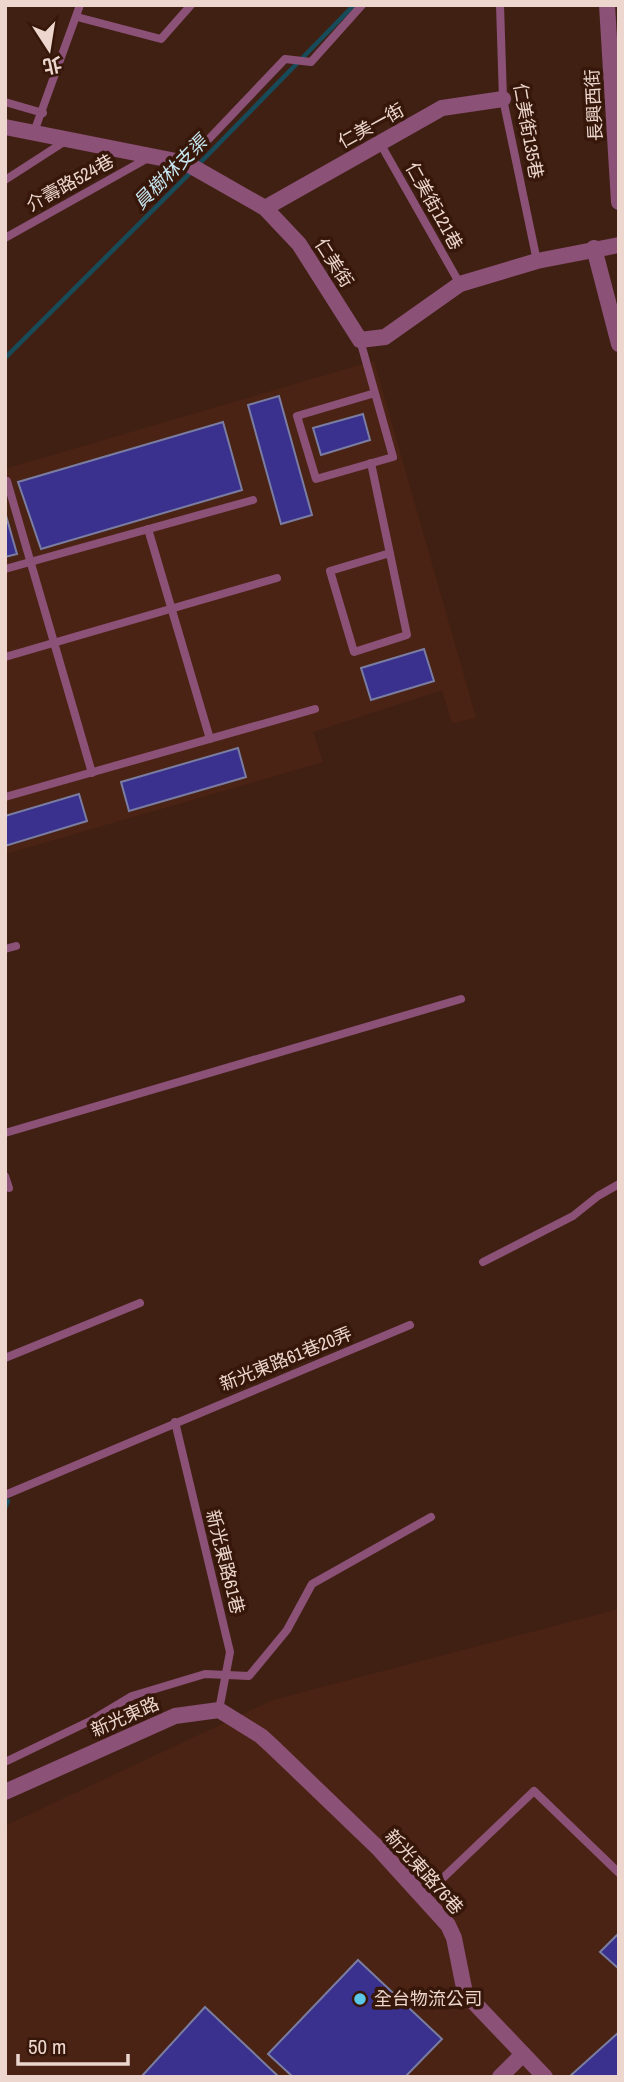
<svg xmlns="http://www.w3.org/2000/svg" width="624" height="2082" font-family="'Archivo Narrow','Noto Sans TC',sans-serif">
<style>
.built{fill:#4b2314}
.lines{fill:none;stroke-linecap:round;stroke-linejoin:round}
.stream{stroke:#184b5a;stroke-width:4.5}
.building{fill:#39318d;stroke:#7a7da1;stroke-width:2}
.lane{stroke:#8b5177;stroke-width:8}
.street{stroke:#8b5177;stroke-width:16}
.poi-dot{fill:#5cc7e8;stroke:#36170a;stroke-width:2.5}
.labels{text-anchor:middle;stroke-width:7;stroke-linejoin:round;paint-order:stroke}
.street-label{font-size:18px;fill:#ecd6cd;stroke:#36170a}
.poi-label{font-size:18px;fill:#ecd6cd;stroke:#36170a;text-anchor:start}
.water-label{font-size:19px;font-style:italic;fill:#c6e5ef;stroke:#36170a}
</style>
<rect width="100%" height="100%" fill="#412014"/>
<!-- built -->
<g class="built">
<path d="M374,361L476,718L452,723L442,690L313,732L323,762L5,854V469Z"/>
<path d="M619,1609V2077H5V1826L273,1700Z"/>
</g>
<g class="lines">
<!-- stream -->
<g class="stream">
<path d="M198,165L354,5"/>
<path d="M5,358L192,171"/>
<path d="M5,1508L8,1501"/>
</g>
</g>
<!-- building -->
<g class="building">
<path d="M279,396L312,515L281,524L248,405Z"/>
<path d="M363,414L370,440L321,455L313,428Z"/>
<path d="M223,422L242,490L41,549L18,482Z"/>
<path d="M5,512L17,554L5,557Z"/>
<path d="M424,649L434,681L371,700L361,668Z"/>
<path d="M238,748L246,777L129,811L121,782Z"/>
<path d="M79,794L87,821L5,846V816Z"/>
<path d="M619,1933V1969L600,1952Z"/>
<path d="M358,1960L442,2039L405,2077H293L268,2054Z"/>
<path d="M205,2007L279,2077H141Z"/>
<path d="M619,2032V2077H569Z"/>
</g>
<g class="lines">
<!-- lane -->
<g class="lane">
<path d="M500,5L503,99L537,261"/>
<path d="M77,17L161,39L191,5"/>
<path d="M5,102L43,113"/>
<path d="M34,132L80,5"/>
<path d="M380,143L460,284"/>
<path d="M186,163L285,59L311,62L362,5"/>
<path d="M5,180L67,140"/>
<path d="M5,238L148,158"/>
<path d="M360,340L393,457L316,479L297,416L375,393"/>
<path d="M371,463L407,635L354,652L330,571L390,553"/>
<path d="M7,481L92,773"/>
<path d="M148,529L210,739"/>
<path d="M5,569L253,500"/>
<path d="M5,657L277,578"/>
<path d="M5,797L315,709"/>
<path d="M5,949L16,946"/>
<path d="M5,1133L461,999"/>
<path d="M5,1176L9,1188"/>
<path d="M483,1262L573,1216L598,1196L619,1184"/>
<path d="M5,1358L140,1303"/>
<path d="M175,1422L230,1652L219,1710"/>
<path d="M5,1495L410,1325"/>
<path d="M5,1762L92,1720L132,1696L205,1674L249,1676L287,1630L312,1584L431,1517"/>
<path d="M423,1897L534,1791L619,1873"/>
</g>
<!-- street -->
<g class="street">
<path d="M607,5L619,202"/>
<path d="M5,127L186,163L265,208L299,244L360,340L385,337L460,284L537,261L619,245"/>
<path d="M265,208L442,108L503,99"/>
<path d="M594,248L619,344"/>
<path d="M5,1792L175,1716L219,1710L261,1736L274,1748L379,1849L448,1925L454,1938L465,1993L545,2077"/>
<path d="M500,2077L523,2054"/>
</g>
</g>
<!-- markers -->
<circle class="poi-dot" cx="360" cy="1999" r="7"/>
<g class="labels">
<!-- street labels -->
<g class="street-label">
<text transform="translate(594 105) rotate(-93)" y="6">長興西街</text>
<text transform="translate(371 126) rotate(-29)" y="6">仁美一街</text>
<text transform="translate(528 131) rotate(80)" y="6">仁美街135巷</text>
<text transform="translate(70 183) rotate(-29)" y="6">介壽路524巷</text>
<text transform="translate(434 206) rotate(61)" y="6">仁美街121巷</text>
<text transform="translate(334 263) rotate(57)" y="6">仁美街</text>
<text transform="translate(286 1359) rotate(-22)" y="6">新光東路61巷20弄</text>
<text transform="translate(225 1562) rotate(76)" y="6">新光東路61巷</text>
<text transform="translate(125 1717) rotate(-24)" y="6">新光東路</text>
<text transform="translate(424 1872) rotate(48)" y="6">新光東路76巷</text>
</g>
<!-- poi labels -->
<g class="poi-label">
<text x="374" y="2005">全台物流公司</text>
</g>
<!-- water labels -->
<g class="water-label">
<text transform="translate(170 172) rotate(-45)" y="7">員樹林支渠</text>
</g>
</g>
<!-- border -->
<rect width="624" height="2082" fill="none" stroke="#ecd6cd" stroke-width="14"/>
<!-- north arrow -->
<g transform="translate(49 49) rotate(168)" stroke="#36170a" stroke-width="5" paint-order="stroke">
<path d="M0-5L12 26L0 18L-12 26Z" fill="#ecd6cd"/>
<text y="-10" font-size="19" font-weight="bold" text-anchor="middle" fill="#ecd6cd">北</text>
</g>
<!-- scale -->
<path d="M18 2054v10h110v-10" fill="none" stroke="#ecd6cd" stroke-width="3.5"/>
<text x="28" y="2054" font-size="21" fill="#ecd6cd" stroke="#36170a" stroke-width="5" paint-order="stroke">50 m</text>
</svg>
